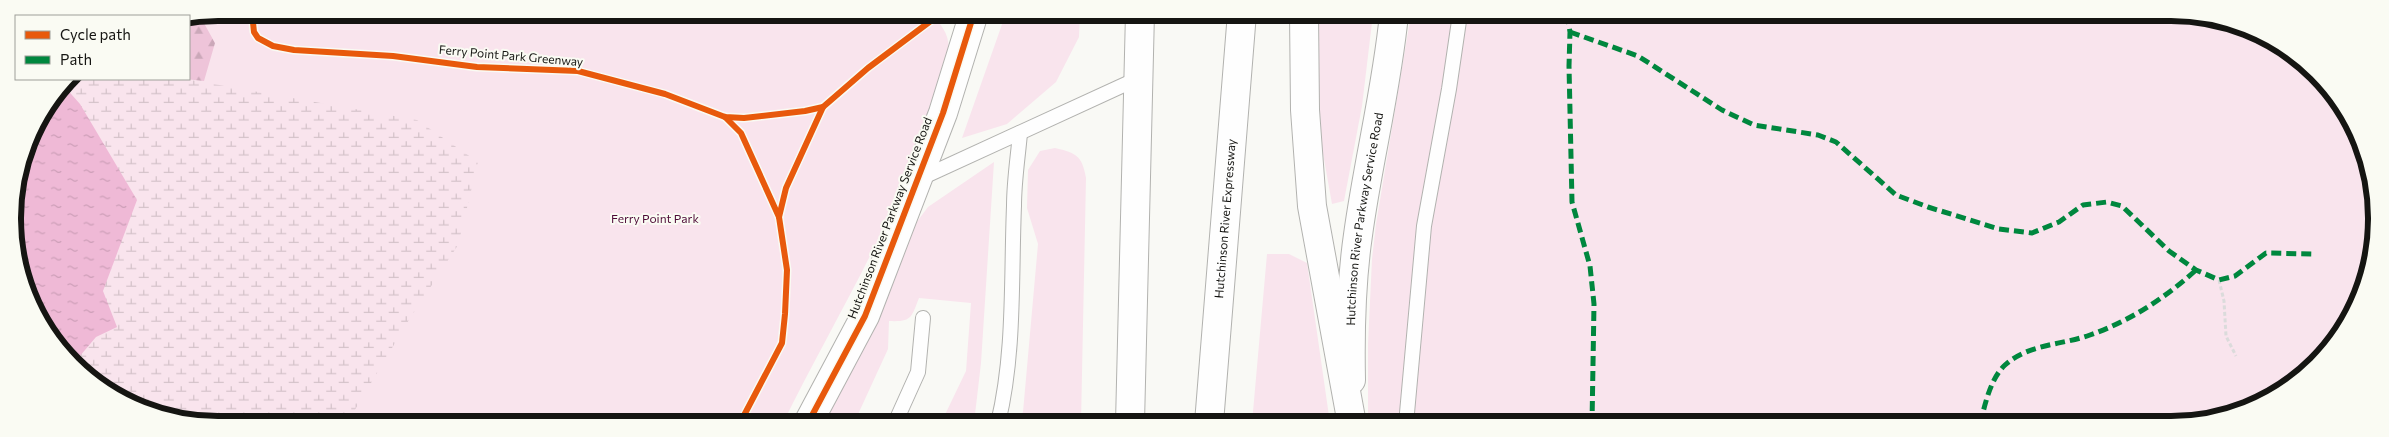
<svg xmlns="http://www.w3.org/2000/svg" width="2389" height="437" font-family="Commissioner,sans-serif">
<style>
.green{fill:#f9e4ed}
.forest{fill:url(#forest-firs)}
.wetland{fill:url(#wetland-marsh)}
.water{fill:url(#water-ripples)}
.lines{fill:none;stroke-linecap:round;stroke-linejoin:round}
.lane-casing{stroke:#b2b2af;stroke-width:16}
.secondary-casing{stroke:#b2b2af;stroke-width:30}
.highway-casing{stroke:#b2b2af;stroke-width:30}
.path{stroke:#dbdbdb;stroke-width:3;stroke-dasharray:4 2.5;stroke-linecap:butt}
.lane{stroke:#fefefe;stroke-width:14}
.secondary{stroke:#fefefe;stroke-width:28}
.highway{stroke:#fefefe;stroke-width:28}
.quiet{stroke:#00873e;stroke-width:5;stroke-dasharray:10 5;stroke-linecap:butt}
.cycleway-casing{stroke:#fafbf3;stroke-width:9}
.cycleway{stroke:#e8590c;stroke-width:6}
.labels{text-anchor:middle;stroke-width:4;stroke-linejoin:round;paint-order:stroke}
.street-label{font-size:12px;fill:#151512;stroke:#fafbf3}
.park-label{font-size:12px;fill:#4e0a37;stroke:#fafbf3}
.rim{fill:none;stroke:#151512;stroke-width:6}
</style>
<defs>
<pattern id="forest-firs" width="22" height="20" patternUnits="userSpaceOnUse" patternTransform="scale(1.25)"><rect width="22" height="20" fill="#eec4d9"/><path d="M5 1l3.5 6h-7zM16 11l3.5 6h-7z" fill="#cba8b9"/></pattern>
<pattern id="wetland-marsh" width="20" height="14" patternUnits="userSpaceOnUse" patternTransform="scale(1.25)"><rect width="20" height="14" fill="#f9e4ed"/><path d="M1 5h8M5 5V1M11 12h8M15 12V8" fill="none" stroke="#d5c3ca"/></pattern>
<pattern id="water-ripples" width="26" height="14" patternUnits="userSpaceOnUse" patternTransform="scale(1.25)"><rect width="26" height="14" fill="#efb9d6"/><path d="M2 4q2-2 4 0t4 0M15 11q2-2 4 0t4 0" fill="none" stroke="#cc9eb7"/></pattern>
</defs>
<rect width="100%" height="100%" fill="#f9f9f5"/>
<!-- green -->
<g class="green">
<path d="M219,13L326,19L725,13H930C941,24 948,32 949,48C949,61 939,84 935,96C902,213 836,315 783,423H192L116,397L74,363L69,79H189V18Z"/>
<path d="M1006,13H1080L1079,37L1056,82L1007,124L962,138Z"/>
<path d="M1314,13L1373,14L1362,106L1344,201L1332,204L1322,148Z"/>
<path d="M1411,14H2197L2273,40L2334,93L2369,165L2375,245L2355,309L2316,364L2250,409L2184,424H1368V344L1372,259L1376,224Z"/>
<path d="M1055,148C1077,153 1082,156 1086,178L1081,423H1016L1023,412L1038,244L1027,208L1028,170L1040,151Z"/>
<path d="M994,162L981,363L974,423H941L966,371L971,303L919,298C911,318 912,322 889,321L888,349L854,423H818L887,290L916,223L928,207Z"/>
<path d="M1267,254H1289L1307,263L1330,423H1252Z"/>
</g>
<!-- forest -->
<path class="forest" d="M200,16L215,43L204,81L185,79H189V18Z"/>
<!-- wetland -->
<path class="wetland" d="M69,79H185L417,120L478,162L458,245L407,323L347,423H192L116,397L63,354L47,112Z"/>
<!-- water -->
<path class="water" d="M64,86L80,104L137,200L103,291L117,327L96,337L74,363L63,354L23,284L13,205L28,139Z"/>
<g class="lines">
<defs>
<g id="lane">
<path d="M919,179L1139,78"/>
<path d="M895,423L918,372L923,318"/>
<path d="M998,423C1015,353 1011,278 1014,206C1014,181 1018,157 1020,133"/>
<path d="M1406,424L1424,226L1449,89L1460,14"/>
</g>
<g id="secondary">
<path id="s1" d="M1351,380C1350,331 1351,283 1358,235C1368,161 1387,88 1394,14"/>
<path d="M808,423L865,316L943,113L974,13"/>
</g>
<g id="highway">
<path d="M1304,13L1305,110L1312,206L1352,424"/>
<path d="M1130,423L1140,13"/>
<path id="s2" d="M1209,423L1242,13"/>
</g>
</defs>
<!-- lane casing -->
<use href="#lane" class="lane-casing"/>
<!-- secondary casing -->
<use href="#secondary" class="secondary-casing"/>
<!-- highway casing -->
<use href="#highway" class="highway-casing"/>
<!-- path -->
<path class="path" d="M2219,280L2224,301L2226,336L2236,356"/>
<!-- lane -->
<use href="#lane" class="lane"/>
<!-- secondary -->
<use href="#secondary" class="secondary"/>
<!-- highway -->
<use href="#highway" class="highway"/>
<!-- quiet -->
<g class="quiet">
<path d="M1567,14L1570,32L1569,66L1572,202L1590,266L1594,304L1592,424"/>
<path d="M1570,32L1638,56L1722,110L1754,125L1818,135L1836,142L1896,195L1928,207L1999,229L2032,233L2059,222L2083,205L2107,202L2122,206L2169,251L2196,270L2219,280L2235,276L2266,253L2314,254"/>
<path d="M1980,424C1985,405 1990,379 2005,365C2028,344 2062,345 2090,335C2130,321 2165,298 2196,270"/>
</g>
<defs>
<g id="cycleway">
<path d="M252,13L254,32L258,38L273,46L294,50L393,56L477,67L578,71L665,94L725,117L744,118L805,111L823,107"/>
<path d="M725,117L741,133L779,217L787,270L785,314L782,343L740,423"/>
<path d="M779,217L786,188L823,107L868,68L932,20L934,13"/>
<path d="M808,423L865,316L943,113L974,13"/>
</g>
</defs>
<!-- cycleway casing -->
<use href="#cycleway" class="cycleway-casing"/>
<!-- cycleway -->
<use href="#cycleway" class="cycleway"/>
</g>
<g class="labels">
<!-- street labels -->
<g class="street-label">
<text transform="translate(511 56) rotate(5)" y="4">Ferry Point Park Greenway</text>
<text transform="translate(890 218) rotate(-69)" y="4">Hutchinson River Parkway Service Road</text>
<text dy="4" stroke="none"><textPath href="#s2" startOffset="205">Hutchinson River Expressway</textPath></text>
<text dy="4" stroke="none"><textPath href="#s1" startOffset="162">Hutchinson River Parkway Service Road</textPath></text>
</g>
<!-- park labels -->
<g class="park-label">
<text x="655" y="223">Ferry Point Park</text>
</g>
</g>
<!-- crop -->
<path d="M0 0H2389V437H0ZM218 21H2171A197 197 0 0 1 2368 218V219A197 197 0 0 1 2171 416H218A197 197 0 0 1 21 219V218A197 197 0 0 1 218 21Z" fill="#fafbf3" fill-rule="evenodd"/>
<path class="rim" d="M218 21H2171A197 197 0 0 1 2368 218V219A197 197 0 0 1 2171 416H218A197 197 0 0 1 21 219V218A197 197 0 0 1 218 21Z"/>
<!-- legend -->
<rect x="15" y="15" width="175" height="65" fill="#fafbf3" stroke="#9e9f99"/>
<rect x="25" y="31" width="25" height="8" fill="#e8590c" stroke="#9e9f99"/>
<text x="60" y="40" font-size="15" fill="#151512">Cycle path</text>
<rect x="25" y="56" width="25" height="8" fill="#00873e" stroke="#9e9f99"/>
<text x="60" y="65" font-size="15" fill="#151512">Path</text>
</svg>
